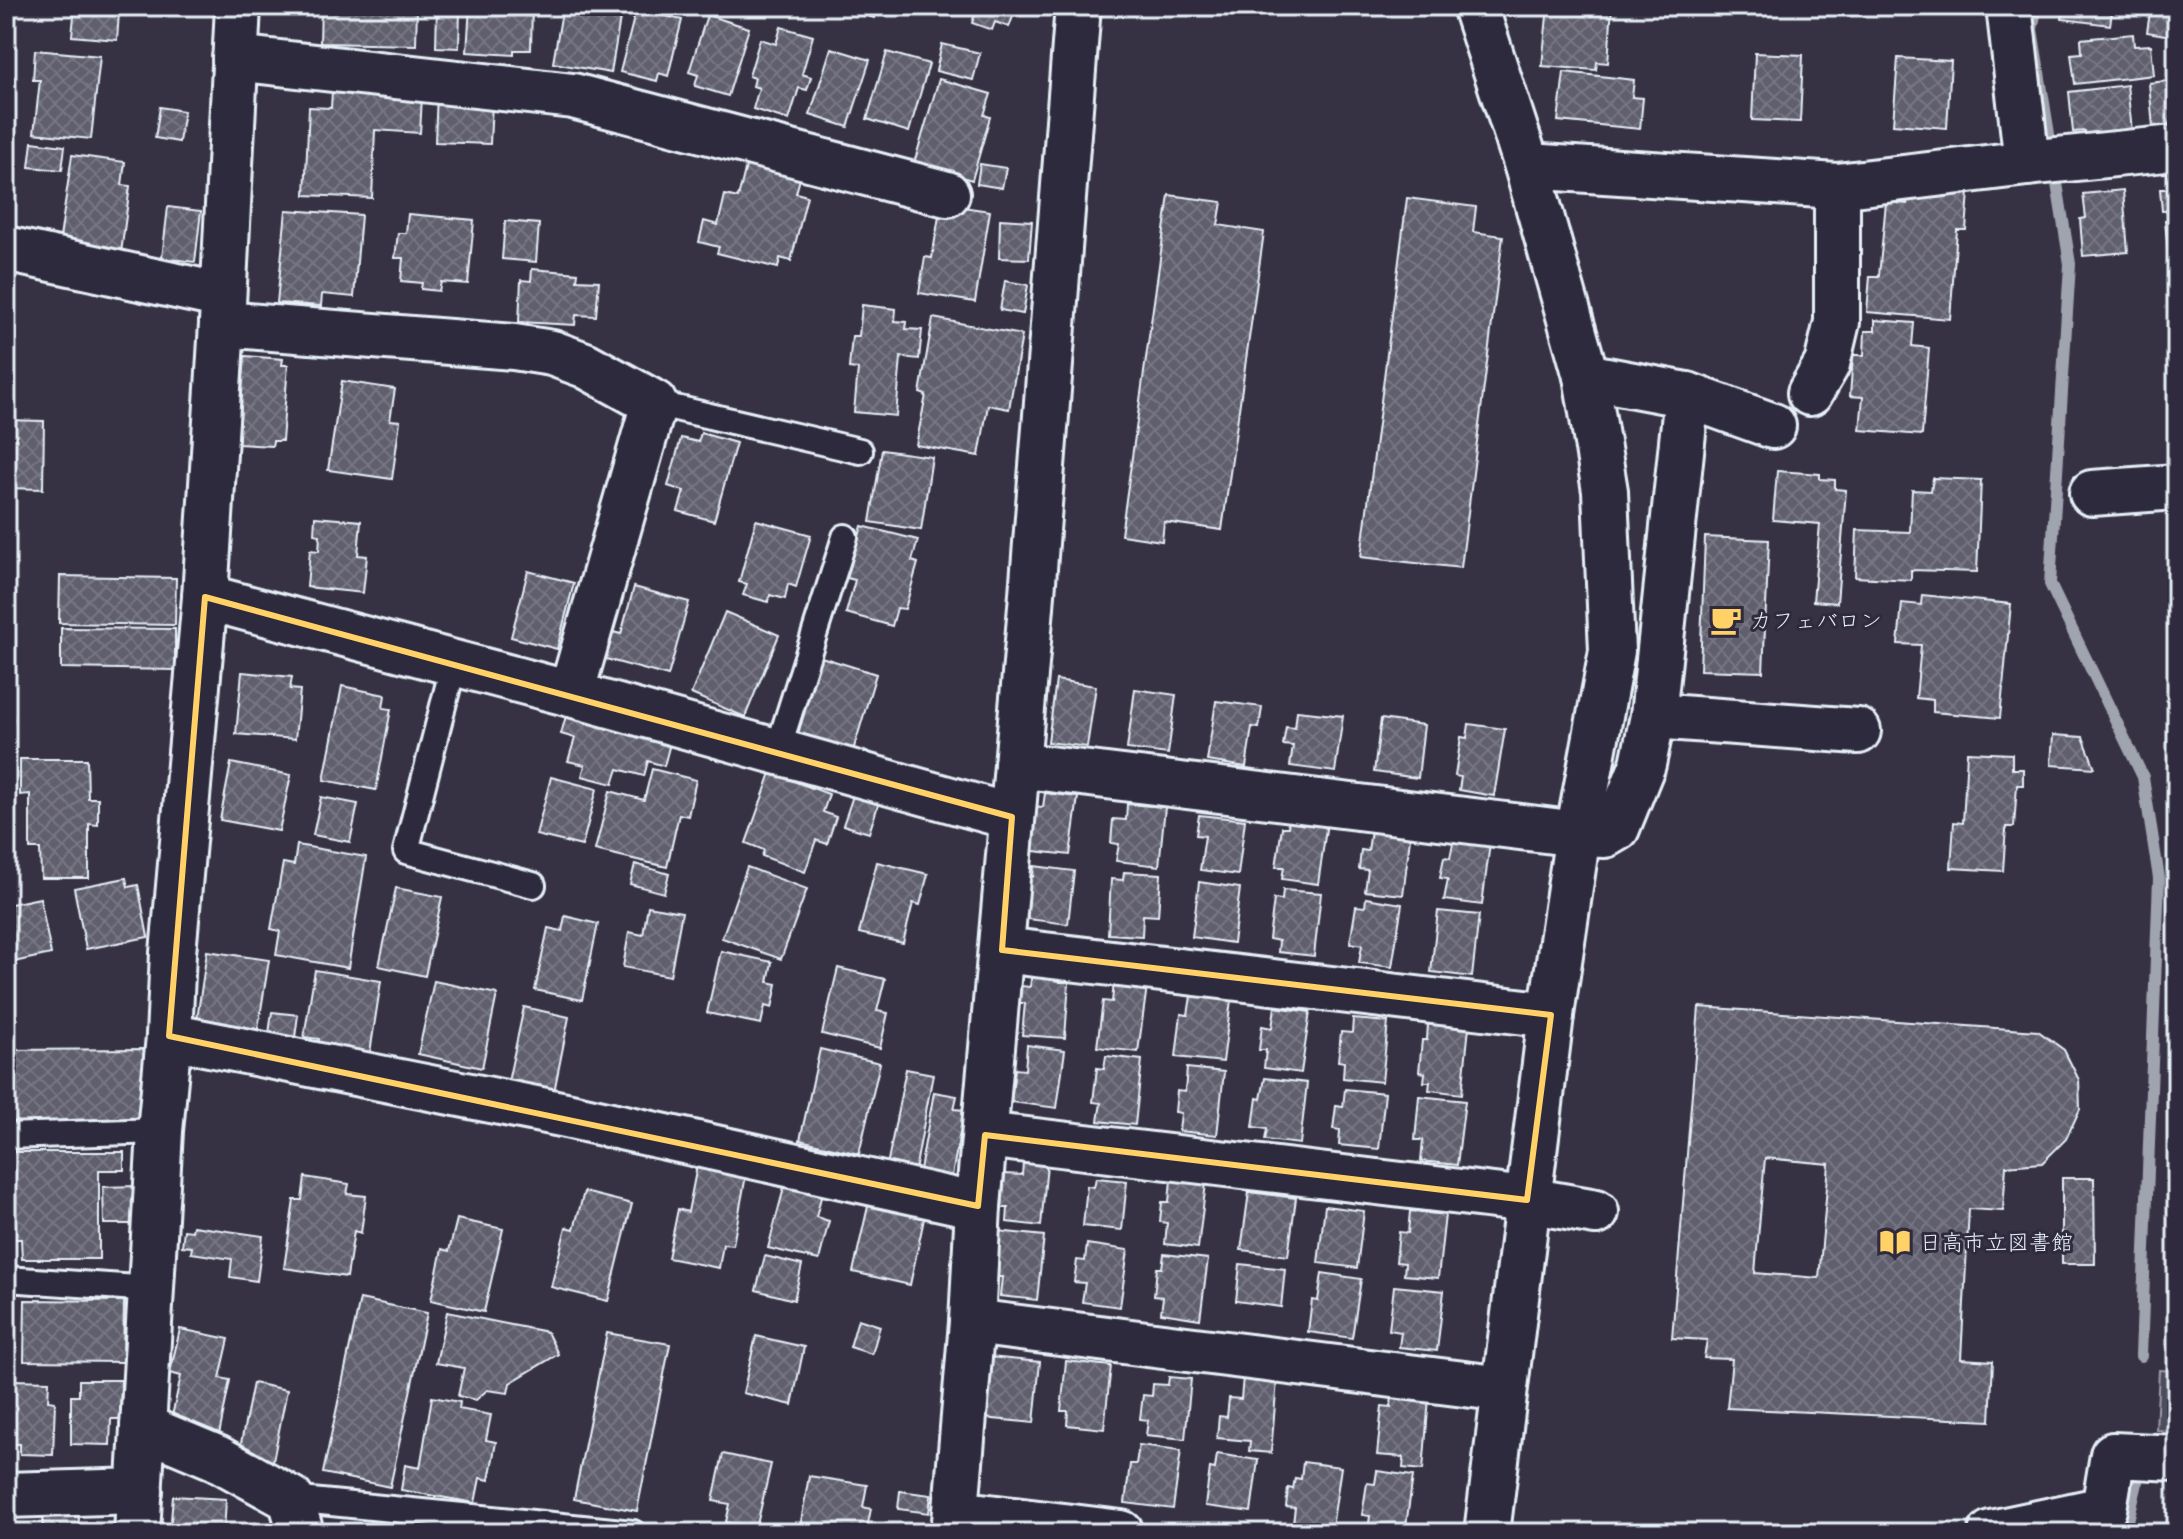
<svg xmlns="http://www.w3.org/2000/svg" width="2183" height="1539" font-family="Sriracha,'Klee One',sans-serif">
<style>
.park{fill:#4d4b5c;stroke:#9a9eaa;stroke-width:2}
.lines{fill:none;stroke-linecap:round;stroke-linejoin:round}
.stream{stroke:#a0a4af;stroke-width:12}
.building{fill:url(#building-cross-hatch);stroke:#e8f1f8;stroke-width:2;fill-rule:evenodd}
.lane-casing{stroke:#e8f1f8;stroke-width:30}
.street-casing{stroke:#e8f1f8;stroke-width:50}
.secondary-casing{stroke:#e8f1f8;stroke-width:50}
.lane{stroke:#2f2a3d;stroke-width:24}
.street{stroke:#2f2a3d;stroke-width:44}
.secondary{stroke:#2f2a3d;stroke-width:44}
.marked{fill:none;stroke:#ffd166;stroke-width:6;stroke-linejoin:round}
.labels{text-anchor:middle;stroke-width:6;stroke-linejoin:round;paint-order:stroke}
.poi-label{font-size:22px;fill:#e8f1f8;stroke:#2f2a3d;text-anchor:start}
</style>
<defs>
<pattern id="building-cross-hatch" width="8" height="8" patternUnits="userSpaceOnUse" patternTransform="scale(2)"><rect width="8" height="8" fill="#605e6e"/><path d="M0 0l8 8M0 8l8-8" fill="none" stroke="#777683"/></pattern>
</defs>
<rect width="100%" height="100%" fill="#363244"/>
<filter id="ink" filterUnits="userSpaceOnUse"><feTurbulence type="fractalNoise" baseFrequency=".0125" numOctaves="2"/><feDisplacementMap in="SourceGraphic" scale="16" xChannelSelector="R" yChannelSelector="G"/><feConvolveMatrix kernelMatrix="1 2 1 2 8 2 1 2 1" color-interpolation-filters="sRGB"/></filter>
<g filter="url(#ink)">
<!-- park -->
<path class="park" d="M2159,1370L2177,1371V1431L2156,1430Z"/>
<g class="lines">
<!-- stream -->
<g class="stream">
<path d="M2037,6L2032,29L2070,264L2050,584L2143,777L2159,878L2141,1356"/>
<path d="M2125,1533L2137,1483"/>
</g>
</g>
<!-- building -->
<g class="building">
<path d="M6,6H22L6,28Z"/>
<path d="M75,6H139L138,15L119,13L117,40L72,36Z"/>
<path d="M321,6H417L416,45L320,43Z"/>
<path d="M470,6H532L531,50H514V55L467,52Z"/>
<path d="M563,6H622L611,73L553,63Z"/>
<path d="M637,6L666,7L663,15L682,20L668,76L659,73L657,81L620,72Z"/>
<path d="M837,6H877L874,18Z"/>
<path d="M961,6H1017L1009,27L995,22L992,30L972,23L975,14L960,9Z"/>
<path d="M1548,6H1612L1608,63L1597,62L1596,70L1542,66Z"/>
<path d="M2064,6H2113L2110,25L2062,19Z"/>
<path d="M2151,6L2165,9V6H2177V37L2147,32Z"/>
<path d="M437,8L460,9L459,48L436,47Z"/>
<path d="M707,15L749,28L728,96L695,86L698,75L689,72Z"/>
<path d="M781,27L813,36L802,74L811,77L807,90L799,88L789,120L753,109L759,88L753,86L755,78L749,76L760,39L776,44Z"/>
<path d="M2133,34L2134,46L2151,45L2154,75L2075,84L2071,54L2082,53L2081,39Z"/>
<path d="M942,44L980,53L973,80L936,71Z"/>
<path d="M831,48L870,60L848,127L810,115Z"/>
<path d="M35,50L100,56L91,139L34,133L40,80H33Z"/>
<path d="M887,52L929,64L909,132L867,119Z"/>
<path d="M1755,53L1803,55L1800,122L1752,120Z"/>
<path d="M1898,58L1951,61L1947,128L1893,124Z"/>
<path d="M1564,72L1634,80L1632,97L1643,98L1640,129L1558,121Z"/>
<path d="M939,79L991,94L984,115L990,117L972,180L914,163Z"/>
<path d="M2177,80V125L2153,127L2149,83Z"/>
<path d="M2127,85L2132,131L2086,137L2085,131L2073,132L2069,92Z"/>
<path d="M332,91L422,96L420,133L375,130L372,198L305,195L309,107L331,108Z"/>
<path d="M437,92L492,102L490,144L435,142Z"/>
<path d="M160,107L184,111L179,142L155,138Z"/>
<path d="M32,142L65,146L62,170L29,167Z"/>
<path d="M72,155L125,162L122,185L130,186L121,253L59,245Z"/>
<path d="M2177,160V210L2162,211L2160,189H2169L2167,161Z"/>
<path d="M747,162L801,175L796,193L807,196L791,261L780,258L778,268L717,253L719,247L699,242L704,221L718,225L725,195L738,198Z"/>
<path d="M980,164L1006,168L1002,188L977,184Z"/>
<path d="M1908,188L1969,192L1966,230H1957L1950,319L1867,312L1870,276H1879L1886,202L1907,204Z"/>
<path d="M2123,190L2128,252L2083,256L2080,219L2086,218L2083,194Z"/>
<path d="M1169,195L1222,202L1218,225L1264,232L1222,530L1164,522L1162,541L1121,535Z"/>
<path d="M1407,198L1476,207L1473,232L1503,236L1461,568L1361,557Z"/>
<path d="M956,206L990,211L975,302L919,293L925,257L932,258L940,210Z"/>
<path d="M168,207L201,211L195,262L162,258Z"/>
<path d="M286,210L361,215L354,297L322,294L321,306L277,303Z"/>
<path d="M408,214L474,220L468,284L441,282L439,291L421,289L422,283L401,281L403,258H395L398,233H406Z"/>
<path d="M1000,219L1032,221L1029,259L999,258Z"/>
<path d="M2165,220H2177V263H2169Z"/>
<path d="M505,221L539,224L536,262L502,259Z"/>
<path d="M532,269L578,273L577,280L599,281L596,316L576,315L575,325L519,322L521,280L531,281Z"/>
<path d="M1005,281L1028,285L1023,314L1000,310Z"/>
<path d="M862,305L896,309L895,321L907,322L906,329L922,330L919,359L901,357L896,416L854,412L858,369L849,368L852,336H859Z"/>
<path d="M933,318L1022,335L1009,409L988,405L979,456L916,445L926,395L920,393Z"/>
<path d="M1875,320L1914,323L1912,346L1929,348L1922,435L1860,430L1863,397L1850,396L1853,355H1864L1865,331H1875Z"/>
<path d="M245,356L283,359L282,365H288L282,441H273L272,446L238,444Z"/>
<path d="M342,381L395,389L390,420L400,421L392,479L328,470Z"/>
<path d="M6,420L44,421L43,489L6,488Z"/>
<path d="M701,433L736,443L714,521L678,511L684,491L668,486L681,438L698,442Z"/>
<path d="M882,450L932,457L921,530L870,522Z"/>
<path d="M1777,471L1820,474V479L1835,480V489L1846,490L1837,603L1813,601L1820,524L1773,520Z"/>
<path d="M1933,478L1981,480L1977,572L1911,570V580L1855,577L1857,530L1910,532L1912,490L1931,491Z"/>
<path d="M315,517L361,521L358,555L367,556L363,593L307,587L310,550L319,551L320,535L314,534Z"/>
<path d="M756,520L811,535L796,587L788,584L785,599L770,595L768,602L743,595L747,584L739,582Z"/>
<path d="M862,526L918,540L912,561L918,563L905,609L897,608L892,626L846,613L855,580L847,578Z"/>
<path d="M1705,537L1769,540L1763,672L1700,670Z"/>
<path d="M528,571L574,583L557,649L511,637Z"/>
<path d="M60,576L176,578L175,625L59,623Z"/>
<path d="M634,587L689,602L668,676L606,659L613,632L621,634Z"/>
<path d="M1922,595L2011,604L2000,718L1933,712V700L1916,698L1921,645L1898,644L1902,603L1921,605Z"/>
<path d="M725,612L779,635L745,717L691,694Z"/>
<path d="M61,628L175,629V670L61,668Z"/>
<path d="M821,657L876,674L853,751L798,734Z"/>
<path d="M242,672L292,677L290,689L300,690L295,739L236,734Z"/>
<path d="M9,677L13,722L6,723V678Z"/>
<path d="M1056,680L1096,686L1087,747L1048,742Z"/>
<path d="M342,686L385,695L383,708L391,709L376,790L324,780Z"/>
<path d="M1135,689L1176,695L1168,754L1127,749Z"/>
<path d="M1216,701L1262,707L1259,728L1252,727L1246,767L1207,761Z"/>
<path d="M569,705L673,732L664,766L648,761L644,776L618,769L613,784L582,776L585,765L568,761L575,738L561,734Z"/>
<path d="M1297,711L1343,716L1335,772L1290,766L1293,746L1283,745L1286,727L1295,728Z"/>
<path d="M1381,719L1424,725L1418,778L1374,772Z"/>
<path d="M1469,724L1505,729L1494,796L1459,790L1461,777L1455,776L1461,737L1467,738Z"/>
<path d="M2053,735L2083,737L2095,768L2051,765Z"/>
<path d="M1967,752L2012,754V769H2023V785H2017L2014,827H2006L2003,871L1951,868L1954,822L1963,823Z"/>
<path d="M20,759H87L88,798H98V825L89,824V878H41L40,849H30V794L20,795Z"/>
<path d="M231,763L291,775L279,831L220,820Z"/>
<path d="M652,769L696,780L688,816L679,814L667,867L595,850L610,791L644,800Z"/>
<path d="M771,773L829,794L823,812L836,817L827,844L816,840L805,872L762,856L764,850L746,843Z"/>
<path d="M551,777L597,789L582,846L536,835Z"/>
<path d="M855,790L880,799L869,833L843,825Z"/>
<path d="M1045,793L1078,797L1070,855L1025,850L1031,806L1043,807Z"/>
<path d="M321,797L358,804L350,842L313,835Z"/>
<path d="M1127,804L1165,807L1159,866L1116,861L1119,844L1111,843L1113,819L1126,820Z"/>
<path d="M1199,815L1245,820L1238,875L1200,870L1205,836L1196,835Z"/>
<path d="M1289,817L1327,822L1318,884L1282,879L1284,867H1276L1282,827H1288Z"/>
<path d="M1371,830H1411L1403,895L1365,891L1368,870L1359,869L1361,850L1368,851Z"/>
<path d="M1454,838L1490,843L1482,905L1444,900L1448,879L1440,878L1444,857L1450,858Z"/>
<path d="M297,845L366,857L348,968L276,955L280,931L271,929L283,863L294,865Z"/>
<path d="M877,862L928,874L920,905L913,903L903,943L859,933Z"/>
<path d="M635,864L669,874L664,893L630,884Z"/>
<path d="M1034,866L1074,871L1068,924L1027,919L1029,898H1023L1025,877H1033Z"/>
<path d="M747,867L807,889L781,959L722,938Z"/>
<path d="M1124,872L1161,874L1158,916L1143,915L1142,936L1108,934L1111,879L1123,880Z"/>
<path d="M126,878L128,887L138,885L148,937L86,949L74,888Z"/>
<path d="M1199,882L1240,888L1233,943L1192,937Z"/>
<path d="M396,888L442,897L425,976L379,966Z"/>
<path d="M1283,890L1321,893L1314,956L1278,952L1279,941L1269,939L1274,899L1282,900Z"/>
<path d="M40,898L51,954L9,963L6,947V905Z"/>
<path d="M1366,898L1402,904L1392,967L1359,963L1362,945L1350,943L1356,906L1365,907Z"/>
<path d="M648,906L682,912L670,976L623,967L629,932L643,935Z"/>
<path d="M1438,911L1479,915L1472,977L1431,972Z"/>
<path d="M565,916L598,924L582,1000L535,990L548,928L562,931Z"/>
<path d="M207,951L269,960L257,1035L196,1026Z"/>
<path d="M721,951L772,962L768,982L777,984L772,1008L765,1006L761,1024L707,1013Z"/>
<path d="M838,968L885,979L877,1011L888,1013L880,1048L822,1034Z"/>
<path d="M315,970L381,981L370,1053L361,1051L359,1063L316,1056L319,1039L304,1037Z"/>
<path d="M1032,972L1061,974L1060,982H1069L1065,1038L1022,1035L1025,1003H1019L1021,986L1030,987Z"/>
<path d="M434,981L497,994L482,1068L418,1054Z"/>
<path d="M1114,982L1147,986L1138,1052L1097,1047L1103,1001L1112,1002Z"/>
<path d="M1191,996L1231,1000L1223,1062L1176,1057L1181,1014L1188,1015Z"/>
<path d="M524,1007L569,1017L554,1092L508,1082Z"/>
<path d="M1275,1007L1310,1012L1301,1073L1264,1068L1266,1050H1259L1262,1026L1272,1028Z"/>
<path d="M1699,1007L2038,1031L2064,1050L2079,1080L2080,1109L2066,1139L2042,1163L2006,1166L2003,1211L1969,1209L1961,1359L1993,1361L1990,1421L1727,1408L1732,1359L1704,1358L1707,1340L1672,1338ZM1765,1158L1829,1164L1819,1278L1755,1273Z"/>
<path d="M272,1012L298,1015L294,1045L268,1041Z"/>
<path d="M1353,1019L1388,1022L1382,1082L1343,1078L1344,1062L1338,1061L1341,1032L1352,1033Z"/>
<path d="M1428,1023L1469,1027L1462,1094L1429,1090L1430,1082H1424L1425,1073L1419,1072L1422,1040H1427Z"/>
<path d="M1027,1045L1065,1050L1057,1108L1011,1102L1015,1069L1025,1070Z"/>
<path d="M147,1049L148,1122H6V1050Z"/>
<path d="M820,1049L880,1063L859,1154L800,1140Z"/>
<path d="M1106,1056L1142,1060L1135,1125L1098,1121L1101,1103L1093,1102L1097,1068L1104,1069Z"/>
<path d="M2177,1060V1126H2171Z"/>
<path d="M1187,1068L1224,1072L1217,1135L1179,1131L1181,1113L1175,1112L1177,1091L1185,1092Z"/>
<path d="M906,1069L933,1074L915,1171L887,1166Z"/>
<path d="M1265,1078L1307,1083L1300,1144L1265,1140L1267,1129L1253,1127L1257,1098L1261,1099Z"/>
<path d="M1345,1089L1385,1093L1379,1149L1339,1145L1340,1130L1333,1129L1336,1106L1343,1107Z"/>
<path d="M934,1092L957,1096L954,1109L964,1110L952,1176L920,1170Z"/>
<path d="M1419,1096L1465,1101L1457,1165L1421,1161L1423,1140H1415Z"/>
<path d="M9,1152H124V1170H99V1259H22L21,1239H9Z"/>
<path d="M698,1161L747,1170L733,1245L723,1244L719,1268L668,1258L678,1209L688,1212Z"/>
<path d="M1023,1163L1047,1165L1041,1226L1007,1222L1008,1208H1002L1005,1174L1022,1175Z"/>
<path d="M305,1177L349,1184L347,1194L366,1196L361,1233L354,1231L347,1277L284,1268L294,1200H302Z"/>
<path d="M1096,1178L1127,1181L1122,1230L1083,1226L1087,1186L1094,1187Z"/>
<path d="M2062,1178H2094L2095,1264H2062Z"/>
<path d="M1171,1179L1206,1183L1198,1248L1165,1244L1167,1223L1160,1222L1162,1202H1169Z"/>
<path d="M785,1184L822,1193L816,1217L829,1221L819,1260L768,1248Z"/>
<path d="M137,1186V1224H104L103,1187Z"/>
<path d="M584,1192L632,1204L608,1301L551,1287L566,1227L574,1229Z"/>
<path d="M1249,1192L1296,1198L1288,1256L1241,1250Z"/>
<path d="M869,1202L925,1214L910,1285L853,1272Z"/>
<path d="M1325,1206L1364,1211L1357,1268L1318,1263Z"/>
<path d="M1410,1211L1445,1215L1438,1278L1404,1275L1405,1263L1396,1262L1399,1232L1408,1233Z"/>
<path d="M457,1219L503,1229L484,1312L431,1300L442,1249L449,1251Z"/>
<path d="M193,1226L263,1236L257,1281L230,1277L232,1259L191,1253L192,1247L182,1246L184,1230L192,1231Z"/>
<path d="M998,1231L1044,1236L1037,1300L1000,1296L1002,1277H993Z"/>
<path d="M1087,1244L1128,1250L1120,1307L1082,1302L1085,1283L1074,1282L1077,1260L1085,1261Z"/>
<path d="M1164,1254L1208,1259L1200,1319L1161,1313L1163,1297L1154,1296L1157,1268H1162Z"/>
<path d="M765,1256L802,1265L794,1300L756,1290Z"/>
<path d="M1240,1264L1285,1269L1281,1307L1236,1301Z"/>
<path d="M1322,1273L1361,1279L1352,1338L1308,1332L1312,1300L1318,1301Z"/>
<path d="M1394,1286L1444,1291L1437,1351L1399,1347L1401,1332L1389,1330Z"/>
<path d="M360,1299L427,1313L390,1487L323,1473Z"/>
<path d="M25,1300L124,1301L123,1362L24,1361Z"/>
<path d="M447,1312L547,1332L558,1354L510,1383L508,1393L487,1390L476,1400L458,1396L464,1368L436,1363Z"/>
<path d="M858,1319L880,1326L872,1354L850,1347Z"/>
<path d="M180,1329L229,1339L220,1378L230,1380L219,1435L170,1425L181,1376L170,1373Z"/>
<path d="M607,1333L670,1344L637,1511L574,1499Z"/>
<path d="M756,1336L804,1347L792,1405L743,1393Z"/>
<path d="M990,1357L1040,1362L1034,1423L983,1418Z"/>
<path d="M1066,1361L1111,1366L1104,1429L1067,1425L1068,1411H1061Z"/>
<path d="M1169,1377L1191,1379L1185,1439L1146,1435L1148,1420L1140,1419L1143,1395L1152,1396L1153,1384L1168,1385Z"/>
<path d="M1243,1377L1277,1380L1271,1453L1249,1451L1250,1441L1217,1438L1219,1416L1227,1417L1229,1398L1241,1399Z"/>
<path d="M12,1380L49,1381L48,1401L55,1402L53,1455L20,1454V1444H9Z"/>
<path d="M79,1380H121L120,1419H111L110,1445L71,1444V1396H79Z"/>
<path d="M253,1383L287,1390L273,1461L239,1453Z"/>
<path d="M1392,1395L1429,1398L1423,1470L1403,1468L1404,1457L1377,1455L1382,1406L1391,1407Z"/>
<path d="M432,1397L460,1402L459,1409L491,1415L486,1440L496,1442L489,1480L480,1478L475,1503L401,1490L405,1465L420,1468Z"/>
<path d="M1139,1445L1181,1450L1173,1509L1125,1503L1130,1464H1136Z"/>
<path d="M723,1454L771,1464L756,1529L726,1522L730,1504L713,1501Z"/>
<path d="M1217,1454L1258,1460L1251,1512L1205,1506L1210,1468L1215,1469Z"/>
<path d="M1303,1462L1341,1467L1332,1528L1293,1523L1295,1508L1286,1507L1288,1488L1293,1489L1295,1478L1301,1479Z"/>
<path d="M1377,1471L1413,1476L1405,1533L1368,1531L1370,1516L1362,1515L1367,1483L1375,1484Z"/>
<path d="M809,1476L867,1485L863,1507L871,1509L867,1528L859,1527L858,1533H799Z"/>
<path d="M900,1491L931,1495L929,1513L898,1509Z"/>
<path d="M173,1496L226,1499L224,1533H170Z"/>
<path d="M44,1514L79,1517L78,1533H33V1530H42Z"/>
</g>
<g class="lines">
<defs>
<g id="lane">
<path d="M654,403L860,451"/>
<path d="M454,663L406,851L533,885"/>
<path d="M777,752L845,537"/>
<path d="M6,1136L160,1131"/>
<path d="M6,1279L152,1289"/>
<path d="M291,1499L633,1533"/>
</g>
<g id="street">
<path d="M2009,6L2027,163"/>
<path d="M235,58L573,96L947,194"/>
<path d="M1527,166L1837,186L2027,163L2175,148"/>
<path d="M6,249L223,296"/>
<path d="M222,324L514,347L552,353L585,365L654,403L571,694"/>
<path d="M1586,376L1687,395L1773,426"/>
<path d="M1810,393L1827,364L1837,322V186"/>
<path d="M2092,493L2177,487"/>
<path d="M205,597L571,694L1012,817"/>
<path d="M1653,716L1858,731"/>
<path d="M1017,765L1578,834L1605,835L1617,828L1643,764L1653,716L1687,395"/>
<path d="M1002,950L1551,1015"/>
<path d="M169,1036L566,1115L978,1206"/>
<path d="M985,1135L1527,1200L1596,1212"/>
<path d="M972,1322L1504,1389"/>
<path d="M143,1427L217,1458L291,1499L301,1533"/>
<path d="M6,1495L140,1491"/>
<path d="M956,1513L1121,1533"/>
<path d="M137,1533L160,1131L169,1036L173,953L205,597L222,324L238,6"/>
<path d="M954,1533L972,1322L978,1206L1031,607L1078,6"/>
<path d="M1991,1533L2104,1509L2113,1455L2177,1458"/>
</g>
<path id="secondary" d="M1475,6L1527,166L1586,376L1605,491L1612,651L1578,834L1551,1015L1487,1533"/>
</defs>
<!-- lane casing -->
<use href="#lane" class="lane-casing"/>
<!-- street casing -->
<use href="#street" class="street-casing"/>
<!-- secondary casing -->
<use href="#secondary" class="secondary-casing"/>
<!-- lane -->
<use href="#lane" class="lane"/>
<!-- street -->
<use href="#street" class="street"/>
<!-- secondary -->
<use href="#secondary" class="secondary"/>
</g>
</g>
<!-- marked area -->
<path class="marked" d="M205,597L1012,817L1002,950L1551,1015L1527,1200L985,1135L978,1206L169,1036Z"/>
<!-- icons -->
<defs>
<symbol id="cafe-bare" viewBox="-9 -9 18 18"><path d="M-5.5-4.5H6V0H3Q3 3.5 0 3.5H-2.5Q-5.5 3.5-5.5 0ZM3-3.2v2h1.7v-2ZM-6 4.5H4V6H-6Z" fill="#ffd166" stroke="#2f2a3d" stroke-width="2.5" paint-order="stroke"/></symbol>
<symbol id="library-bare" viewBox="-9 -9 18 18"><path d="M-6-4Q-3-5.5-.7-3.5V5Q-3 3-6 4ZM6-4Q3-5.5 .7-3.5V5Q3 3 6 4Z" fill="#ffd166" stroke="#2f2a3d" stroke-width="2.5" paint-order="stroke"/></symbol>
</defs>
<g fill-rule="evenodd">
<use href="#cafe-bare" x="1704" y="598" width="44" height="44"/>
<use href="#library-bare" x="1873" y="1220" width="44" height="44"/>
</g>
<g class="labels">
<!-- poi labels -->
<g class="poi-label">
<text x="1750" y="628">カフェバロン</text>
<text x="1919" y="1250">日高市立図書館</text>
</g>
</g>
<!-- margin -->
<rect width="2183" height="1539" fill="none" stroke="#2f2a3d" stroke-width="32"/>
<rect x="16" y="16" width="2151" height="1507" fill="none" stroke="#e8f1f8" stroke-width="3" filter="url(#ink)"/>
</svg>
